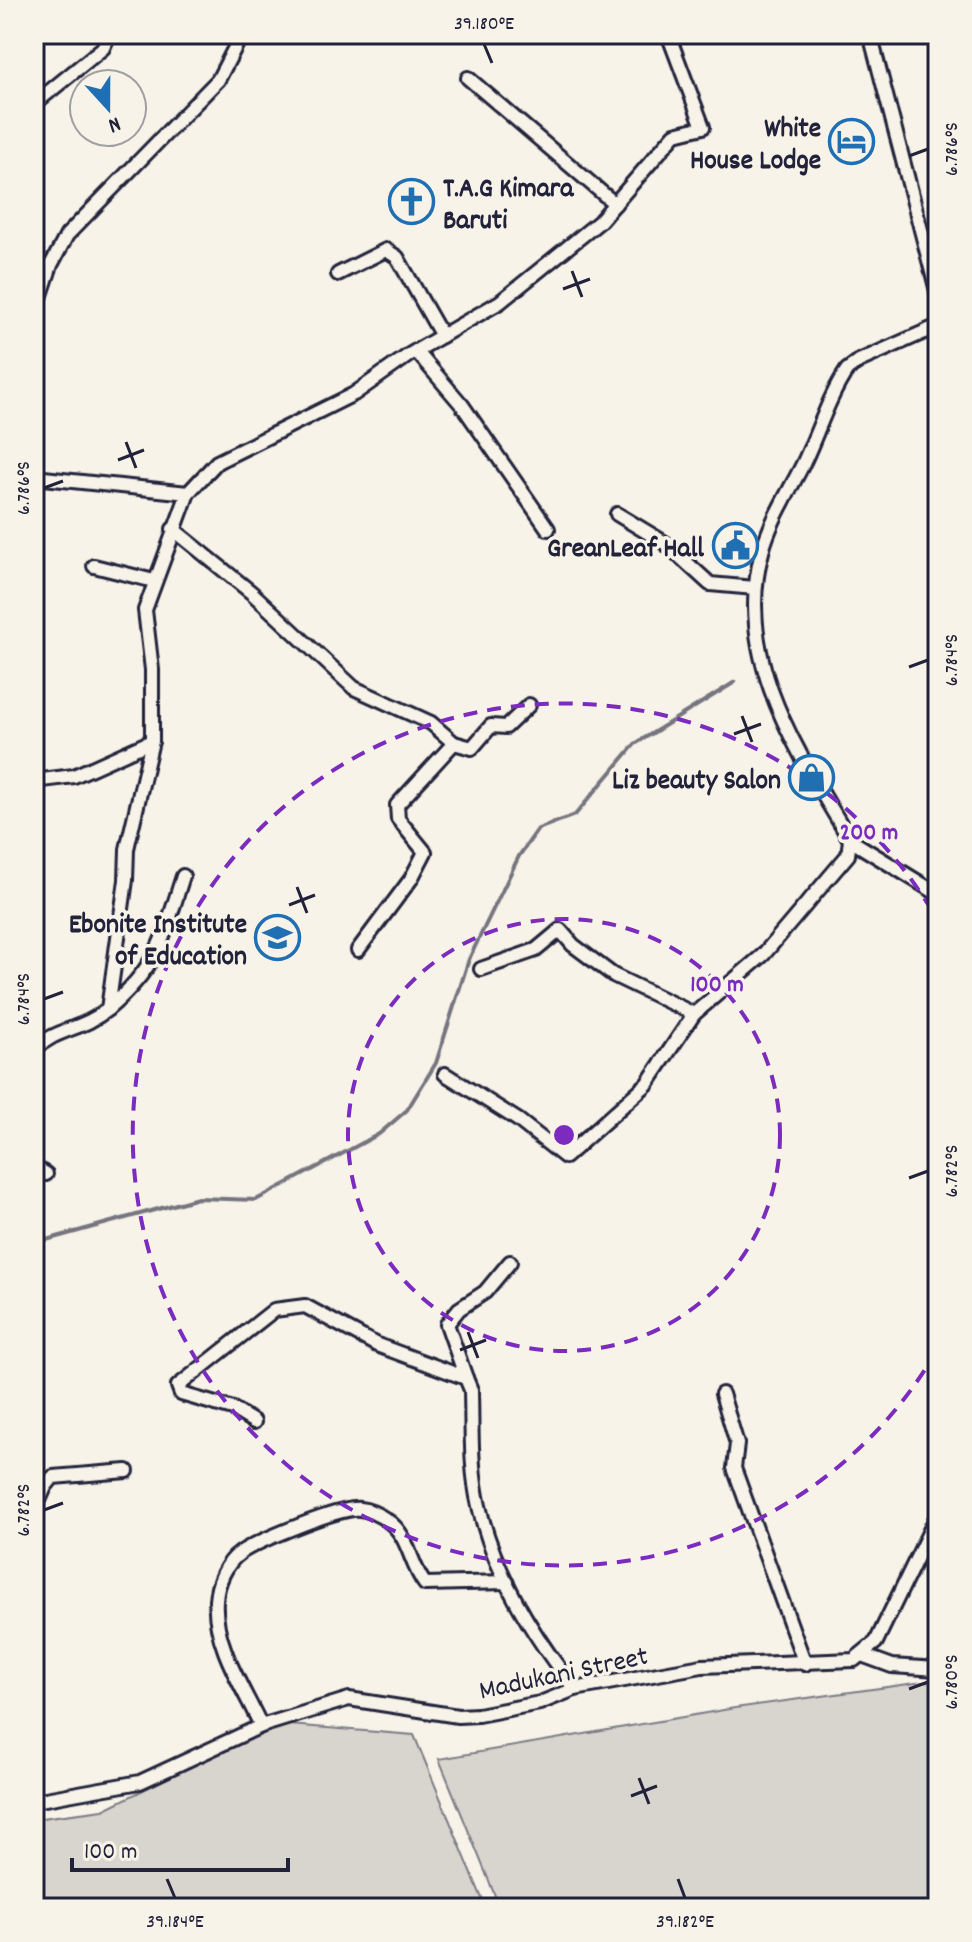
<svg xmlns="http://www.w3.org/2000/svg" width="972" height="1942" font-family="Dekko,sans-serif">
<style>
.green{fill:#d8d5cf;stroke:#7d7c85;stroke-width:2}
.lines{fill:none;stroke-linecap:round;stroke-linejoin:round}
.stream{stroke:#76747f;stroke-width:4}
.minor-casing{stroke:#22223b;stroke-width:18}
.minor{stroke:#f7f3e8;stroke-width:12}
.ticks{fill:none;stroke:#22223b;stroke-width:3}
.ring{fill:none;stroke:#7b2cbf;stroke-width:4;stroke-dasharray:14 10}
.labels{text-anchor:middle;stroke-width:7;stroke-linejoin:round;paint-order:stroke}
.poi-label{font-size:28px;font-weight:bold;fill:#22223b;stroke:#f7f3e8;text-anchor:end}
.street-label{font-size:28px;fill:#22223b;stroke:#f7f3e8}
.centre{fill:#7b2cbf;stroke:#f7f3e8;stroke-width:4}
.ring-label{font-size:24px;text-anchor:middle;font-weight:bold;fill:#7b2cbf;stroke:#f7f3e8;stroke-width:7;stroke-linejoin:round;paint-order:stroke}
.neatline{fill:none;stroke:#22223b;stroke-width:3}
.ticks-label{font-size:20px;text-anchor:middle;fill:#22223b}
</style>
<rect width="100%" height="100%" fill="#f7f3e8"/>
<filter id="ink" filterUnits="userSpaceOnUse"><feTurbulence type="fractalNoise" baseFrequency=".0125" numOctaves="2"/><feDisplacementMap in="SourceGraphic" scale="16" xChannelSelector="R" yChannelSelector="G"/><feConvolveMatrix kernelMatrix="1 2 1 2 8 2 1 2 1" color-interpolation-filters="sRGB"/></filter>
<g filter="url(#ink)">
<!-- green -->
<g class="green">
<path d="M938,1680V1908H500L439,1759L735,1708Z"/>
<path d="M277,1724L414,1735L486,1908H34V1819L103,1810Z"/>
</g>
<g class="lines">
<!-- stream -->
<path class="stream" d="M34,1239L46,1240L198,1198L256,1200L379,1134L407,1110L436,1063L469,959L519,856L538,829L575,815L635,744L735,682"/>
<defs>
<g id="minor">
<path d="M870,34L938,295"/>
<path d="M468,78L615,204"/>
<path d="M34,104L103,48L109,34"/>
<path d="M338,274L386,250L397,257L442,336"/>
<path d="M34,316L51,265L67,235L218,80L242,34"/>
<path d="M416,351L462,405L548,529"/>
<path d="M34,477L188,493"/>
<path d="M617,514L665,543L710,584L755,588"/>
<path d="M173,529L252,593L354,688L431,723L454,743L472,748L491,726L506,727L529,705"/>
<path d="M94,566L154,581"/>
<path d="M34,781L74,776L152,741"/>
<path d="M850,840L938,894"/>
<path d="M358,950L411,879L425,852L398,819L397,805L454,743"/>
<path d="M481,969L536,950L560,930L573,945L613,975L694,1014"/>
<path d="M108,1009C159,965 163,938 183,876"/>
<path d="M34,1050C57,1027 82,1031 108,1009L126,880L127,849L152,741V670L145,610L188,493L217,462L354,394L409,355L500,302L599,222L675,134L703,127L668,34"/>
<path d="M445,1074L518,1120L565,1157L647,1084L694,1014L763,955L848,855L850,840C799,753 733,658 762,552C770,521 789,492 803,464C818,433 828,398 847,370L859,361L938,326"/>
<path d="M34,1167L46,1174"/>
<path d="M466,1378L447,1324L459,1309L485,1292L510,1262"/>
<path d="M722,1394L737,1444L734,1468L805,1664"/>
<path d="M254,1422L233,1409L181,1394L178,1386L274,1310L305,1306L377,1345L466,1378L471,1390C472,1428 470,1468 479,1506C494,1573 533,1636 575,1689"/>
<path d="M34,1512L45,1487L53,1477L127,1471"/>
<path d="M862,1655L892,1666L938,1669"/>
<path d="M261,1726C244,1689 213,1644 216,1601C217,1583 226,1563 240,1553C257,1541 342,1506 360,1509C370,1510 381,1516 388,1521C409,1535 410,1565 425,1584L507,1582"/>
<path d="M34,1801L140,1782L261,1726L349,1699L458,1716L478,1715L540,1703L575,1689L702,1666L854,1660L876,1642L938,1514"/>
</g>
</defs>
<!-- minor casing -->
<use href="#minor" class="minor-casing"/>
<!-- minor -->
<use href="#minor" class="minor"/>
</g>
</g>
<!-- ticks -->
<path class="ticks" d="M484,44L492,63M909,156L928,149M572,271L582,297M563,289L590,279M126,442L136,468M118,460L144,450M44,488L63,481M909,667L928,660M742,716L752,742M734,734L761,724M297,887L307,913M289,905L315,895M44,999L63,992M909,1178L928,1171M468,1332L478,1358M460,1350L486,1340M44,1510L63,1503M909,1689L928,1682M639,1778L649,1804M631,1796L657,1786M167,1879L175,1898M678,1879L685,1898"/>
<!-- distance rings -->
<g class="ring">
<circle cx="564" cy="1135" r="216"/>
<path d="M937 1350A431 431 0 1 1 937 919"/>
</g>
<!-- icons -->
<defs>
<symbol id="hotel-ring" viewBox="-11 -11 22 22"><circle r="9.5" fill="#f7f3e8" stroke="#1f6fb2" stroke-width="1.5"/><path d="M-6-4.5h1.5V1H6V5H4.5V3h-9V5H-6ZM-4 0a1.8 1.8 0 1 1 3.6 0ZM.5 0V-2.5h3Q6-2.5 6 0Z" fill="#1f6fb2"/></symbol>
<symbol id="church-ring" viewBox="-11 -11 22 22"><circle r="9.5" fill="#f7f3e8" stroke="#1f6fb2" stroke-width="1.5"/><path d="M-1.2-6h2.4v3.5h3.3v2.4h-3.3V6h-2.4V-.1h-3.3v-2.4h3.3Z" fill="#1f6fb2"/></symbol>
<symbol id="civic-ring" viewBox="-11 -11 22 22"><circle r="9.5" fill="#f7f3e8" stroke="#1f6fb2" stroke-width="1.5"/><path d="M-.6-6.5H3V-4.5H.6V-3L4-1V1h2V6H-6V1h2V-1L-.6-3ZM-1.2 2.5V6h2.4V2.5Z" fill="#1f6fb2"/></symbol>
<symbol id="shop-ring" viewBox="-11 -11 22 22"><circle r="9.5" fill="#f7f3e8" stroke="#1f6fb2" stroke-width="1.5"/><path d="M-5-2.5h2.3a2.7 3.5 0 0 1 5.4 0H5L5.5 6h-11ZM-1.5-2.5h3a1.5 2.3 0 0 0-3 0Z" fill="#1f6fb2"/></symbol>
<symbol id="university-ring" viewBox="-11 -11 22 22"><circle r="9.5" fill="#f7f3e8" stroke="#1f6fb2" stroke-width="1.5"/><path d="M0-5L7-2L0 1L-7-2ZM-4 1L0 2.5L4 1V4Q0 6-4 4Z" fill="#1f6fb2"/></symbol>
</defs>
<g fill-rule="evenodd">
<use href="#hotel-ring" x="826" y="116" width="51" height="51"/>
<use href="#church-ring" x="386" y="176" width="51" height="51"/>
<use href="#civic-ring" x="710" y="520" width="51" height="51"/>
<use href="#shop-ring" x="786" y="752" width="51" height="51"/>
<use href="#university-ring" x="252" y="912" width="51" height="51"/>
</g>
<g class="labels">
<!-- poi labels -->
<g class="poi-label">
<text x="821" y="136">White<tspan x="821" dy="32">House Lodge</tspan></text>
<text x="443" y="196" text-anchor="start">T.A.G Kimara<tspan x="443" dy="32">Baruti</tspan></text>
<text x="704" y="556">GreanLeaf Hall</text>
<text x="781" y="788">Liz beauty Salon</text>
<text x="247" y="932">Ebonite Institute<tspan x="247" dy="32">of Education</tspan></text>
</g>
<!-- street labels -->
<g class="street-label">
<text transform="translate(563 1671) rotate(-12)" y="10">Madukani Street</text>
</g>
</g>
<circle cx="564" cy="1135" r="12" class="centre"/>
<g class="ring-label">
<text x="869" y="839">200 m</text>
<text x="717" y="991">100 m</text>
</g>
<!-- margin -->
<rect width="972" height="1942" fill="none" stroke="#f7f3e8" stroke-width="88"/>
<!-- north arrow -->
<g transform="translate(108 108) rotate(159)"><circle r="38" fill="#f7f3e8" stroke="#a29fa3" stroke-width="2"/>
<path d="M0-6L14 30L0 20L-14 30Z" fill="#1f6fb2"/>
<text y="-12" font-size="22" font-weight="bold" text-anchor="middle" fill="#22223b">N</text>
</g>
<!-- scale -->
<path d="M72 1858v12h216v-12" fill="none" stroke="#22223b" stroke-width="4"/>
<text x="84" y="1858" font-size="24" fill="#22223b" stroke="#f7f3e8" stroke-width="6" paint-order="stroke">100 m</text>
<rect x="44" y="44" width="884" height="1854" class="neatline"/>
<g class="ticks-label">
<text x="484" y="29">39.180°E</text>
<text transform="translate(950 149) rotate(-90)" y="7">6.786°S</text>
<text transform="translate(22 488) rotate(-90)" y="7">6.786°S</text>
<text transform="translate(950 660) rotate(-90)" y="7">6.784°S</text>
<text transform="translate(22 999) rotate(-90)" y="7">6.784°S</text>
<text transform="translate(950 1171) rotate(-90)" y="7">6.782°S</text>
<text transform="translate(22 1510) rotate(-90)" y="7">6.782°S</text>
<text transform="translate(950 1682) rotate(-90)" y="7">6.780°S</text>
<text x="175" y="1927">39.184°E</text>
<text x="685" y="1927">39.182°E</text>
</g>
</svg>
